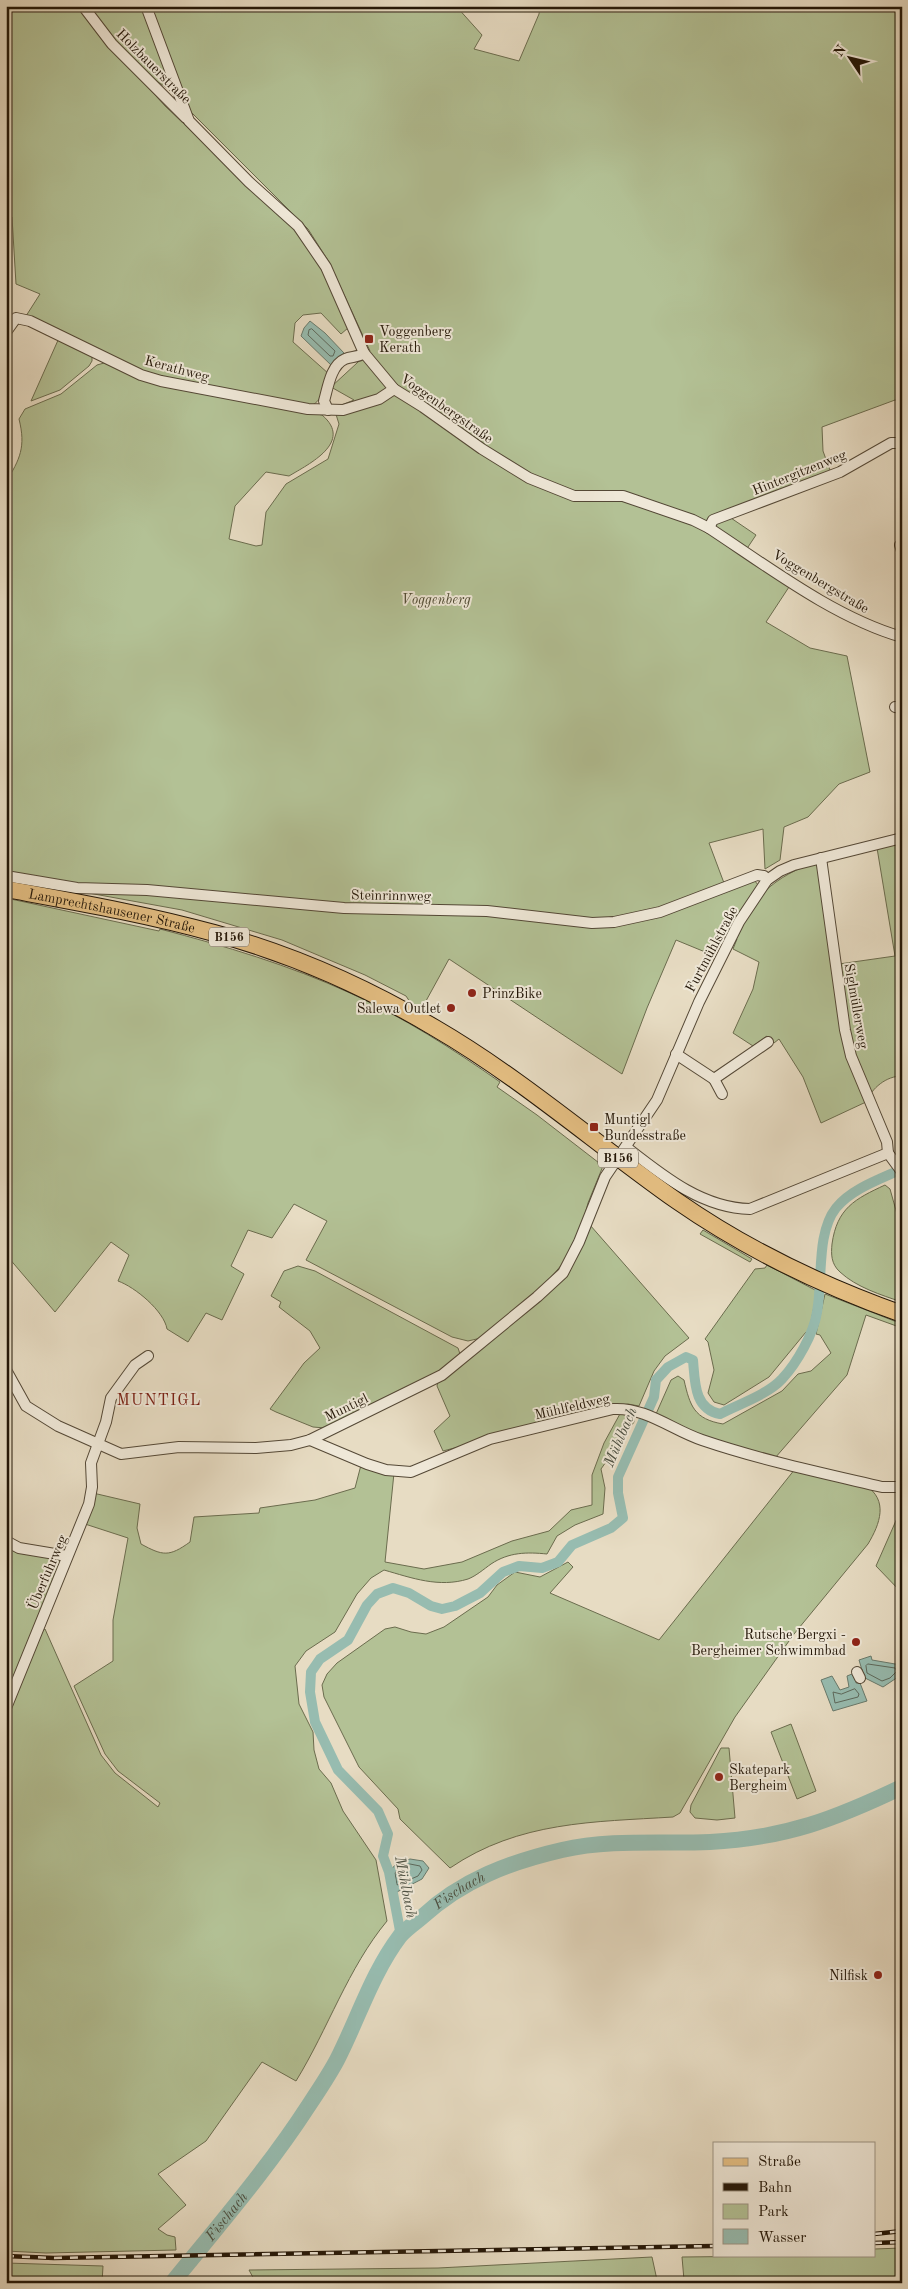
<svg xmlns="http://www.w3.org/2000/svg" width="908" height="2289" font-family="'Old Standard TT',serif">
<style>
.green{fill:#b3c195;stroke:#6b6c4e}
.water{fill:#97bcb0;stroke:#697a6c}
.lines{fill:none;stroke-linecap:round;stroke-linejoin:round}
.shore{stroke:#5d695c;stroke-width:1}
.canal{stroke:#97bcb0;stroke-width:10}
.river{stroke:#97bcb0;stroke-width:16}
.street-casing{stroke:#544836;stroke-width:12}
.primary-casing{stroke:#231607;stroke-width:18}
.street{stroke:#efe8d8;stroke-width:10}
.primary{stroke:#e4be82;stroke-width:16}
.rail-casing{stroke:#231607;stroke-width:4.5}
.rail{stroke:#efe8d8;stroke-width:2.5;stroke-dasharray:8;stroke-linecap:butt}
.poi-dot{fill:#8f2418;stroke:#efe8d8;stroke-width:2}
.labels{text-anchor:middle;stroke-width:4;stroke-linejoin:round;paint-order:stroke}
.shield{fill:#efe8d8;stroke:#605546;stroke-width:1}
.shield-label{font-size:12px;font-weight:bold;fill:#231607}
.street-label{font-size:14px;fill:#231607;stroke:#efe8d8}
.poi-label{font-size:14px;fill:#231607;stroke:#efe8d8;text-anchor:start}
.park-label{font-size:14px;font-style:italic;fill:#4e4932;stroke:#efe8d8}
.water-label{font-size:15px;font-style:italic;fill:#4c5042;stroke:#efe8d8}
.quarter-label{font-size:16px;letter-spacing:1px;fill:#7a1f14;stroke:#efe8d8}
</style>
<rect width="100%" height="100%" fill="#e7dcc3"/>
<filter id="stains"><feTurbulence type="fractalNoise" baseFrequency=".004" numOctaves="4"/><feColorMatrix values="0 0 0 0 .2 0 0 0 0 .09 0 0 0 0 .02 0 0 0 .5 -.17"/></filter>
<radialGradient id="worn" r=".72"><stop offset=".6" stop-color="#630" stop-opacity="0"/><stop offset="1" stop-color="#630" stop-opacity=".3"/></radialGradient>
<!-- green -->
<g class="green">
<path d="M6,6H456L482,35L474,49L519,61L539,14L540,6H902V401L895,400L822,427L823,451L831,473L728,516L756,535L742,556L789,587L766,622L810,648L847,656L870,772L839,784L808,817L784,827L780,860L765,869L763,829L709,843L727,891L754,880L764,892C780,877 796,869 817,862L832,965L895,956L877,848L902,843V1076C886,1076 872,1088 866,1102L821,1123L803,1077L779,1039L774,1043L767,1036L753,1046L733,1033L753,989L759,962L733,949L737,939L721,931L710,954L676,940L647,1008L622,1074L449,959L421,1010L412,1005L406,996L365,975L282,940L182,910L6,878V482C20,459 26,447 19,419L25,409L61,394L97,365L104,363L139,377L322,415C354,442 309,464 289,476L266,472L235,506L229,539L256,546L262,545L266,512L286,484L328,459L339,424L334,408L354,400L331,387L370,351L329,262L308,229L167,88L122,58L165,106L295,229L323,271L348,328L341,334L321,313L303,315L295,323L293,342L329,374C324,388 323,402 308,407L153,376L26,316L40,294L16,284L12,217L6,215Z"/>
<path d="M59,338L92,356V361L89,366L60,390L31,401Z"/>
<path d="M6,898L159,931L160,929C225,946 289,965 350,993C403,1017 453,1049 500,1082L497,1087L537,1115L603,1166L588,1203L583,1222L565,1261L543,1286L481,1338L468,1341L452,1337L306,1260L327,1221L294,1204L272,1238L248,1230L231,1266L244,1274L222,1320L206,1313L188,1342L167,1329C164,1311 135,1287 118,1281L129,1255L111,1242L55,1312L8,1257L6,1258Z"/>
<path d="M885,1185L890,1189L897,1214L902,1217V1302C881,1295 856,1287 840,1272C831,1264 831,1254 832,1244C837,1208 855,1199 885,1185Z"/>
<path d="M590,1225L689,1338L665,1356L654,1371L639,1406L628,1404L613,1406L443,1451L434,1431L450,1416L437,1386L438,1381L548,1292Z"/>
<path d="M703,1230L752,1259L750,1262L700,1234Z"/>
<path d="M767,1265L817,1291L809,1332H806L769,1377L724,1405L714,1402L708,1393L714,1370L708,1342L705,1339L755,1269L765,1268Z"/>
<path d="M298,1266L315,1271L458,1348L460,1354L438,1372L325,1428L313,1427L276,1412L270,1409L304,1363L320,1348L310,1331L279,1307L281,1302L271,1296L284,1271Z"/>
<path d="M825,1294L902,1324V1328L866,1315L847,1375L775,1458L694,1433L656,1414L671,1380L678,1376L684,1380C690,1406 694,1419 723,1424L782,1391L798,1374L811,1371L831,1353L820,1335L816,1334Z"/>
<path d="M621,1412H635L634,1422L601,1469L605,1488L603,1514L575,1525L557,1536L547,1554C527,1552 509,1552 491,1564C484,1569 476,1576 468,1579C439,1588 412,1578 384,1570L371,1578L357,1594L335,1632L306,1651L295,1666L299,1704L313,1732L314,1750L319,1769L331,1783L343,1811L376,1860L387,1921C348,1968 328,2029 296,2081L262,2062L206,2141L158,2174L186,2205L158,2229L167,2235L175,2237L176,2250L46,2253L6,2251V1715L38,1633L45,1629L101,1755L115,1773L158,1807L160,1803L118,1771L105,1754L74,1686L113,1661V1620L128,1538L85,1524L93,1493L140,1504L137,1528L141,1544C163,1556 169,1557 190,1542L194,1517L259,1513L260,1508L315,1500L355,1488L361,1465L394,1473L385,1562L424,1569L462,1562L512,1541L549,1531L571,1510L592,1505V1475L604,1443Z"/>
<path d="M795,1469L865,1485C889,1500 880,1524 868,1544L794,1634L735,1717L680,1813L673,1817C594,1822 519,1821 450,1868L400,1819L398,1809L359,1767L324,1697L322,1685L327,1674L337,1663L385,1629L395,1627L411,1632L426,1634L444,1627L488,1597L497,1585L515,1572L540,1577L568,1562L573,1567L550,1593L659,1640Z"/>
<path d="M902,1507V1593L876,1566Z"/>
<path d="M6,1545L61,1560L6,1699Z"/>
<path d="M791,1724L816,1791L797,1799L771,1732Z"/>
<path d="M721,1748H729L735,1818L717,1820L695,1818L690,1812L691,1805Z"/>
<path d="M902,2248V2277L818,2283H256L249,2270L438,2268L652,2257L657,2280H684L682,2257L874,2255V2249Z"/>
<path d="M6,2263L103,2266L102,2283H6Z"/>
</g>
<!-- water -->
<g class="water">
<path d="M310,321L325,333L344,353L332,366L301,336L304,328Z"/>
<path d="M871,1656L872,1660L901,1665V1675L883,1687L863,1677L856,1680V1683H860L867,1701L833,1711L821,1680L832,1676L840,1690L849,1687L847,1676L862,1670L859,1660Z"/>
<path d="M410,1859L423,1861L429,1868L422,1879L393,1894L389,1872L396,1864Z"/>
<path d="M902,2277V2283H818Z"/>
</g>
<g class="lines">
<!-- shore -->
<g class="shore">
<path d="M312,329L335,351L333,356H330L308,335L309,330Z"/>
<path d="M868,1664L895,1668L897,1671L890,1678L882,1681L867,1673L866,1666Z"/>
<path d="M855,1689L859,1694L858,1697L835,1703L833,1692L841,1694Z"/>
<path d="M410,1864L420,1866L422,1870L418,1876L397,1885L395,1873L399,1868Z"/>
</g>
<!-- canal -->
<path class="canal" d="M401,1936L389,1872L383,1856L388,1834L378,1811L338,1770L315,1722L310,1692L311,1672L320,1659L348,1640L367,1605L377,1594L393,1588L409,1593L431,1606L442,1609L455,1606L480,1593L503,1572L519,1566L542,1568L558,1562L572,1545L611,1528L623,1518L618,1493V1477L654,1397L656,1380L668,1367L686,1357L693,1360C695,1382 694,1409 720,1414C739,1404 767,1395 782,1379C797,1363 814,1333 817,1312C823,1281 816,1233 836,1208C851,1189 880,1179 902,1169"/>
<!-- river -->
<path class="river" id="s1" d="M172,2283C219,2225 269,2167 309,2105C319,2090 329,2075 337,2060C358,2019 372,1973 400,1936C406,1929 415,1923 422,1917C462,1880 510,1862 562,1850C611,1839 661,1844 710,1842C786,1838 835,1819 902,1787"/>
<defs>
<g id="street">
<path d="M83,6L112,44L186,118"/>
<path d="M146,6L189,121L249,182L298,226L326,267L364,353L394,389L423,407L482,449L529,478L574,496H623L693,520L709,528C767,566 835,618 902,637"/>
<path d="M6,332L16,318L30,321L141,375L161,381L308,409L343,410L379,399L394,389"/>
<path d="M328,410L324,401C328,387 331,365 345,359C352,356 357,358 364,353"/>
<path d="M709,528L713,520L840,472L891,443H902"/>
<path d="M900,545L902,551"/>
<path d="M901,637L902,626"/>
<path d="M895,707L902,708"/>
<path d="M6,876L77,888L147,890L344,908L487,911L592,923L614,922L660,912L757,875L764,876L767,880"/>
<path d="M676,1054L714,1079L768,1042"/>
<path d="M714,1079L722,1094"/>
<path d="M626,1147C663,1176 702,1208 750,1209L888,1153L887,1142L851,1056L845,1030L821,858"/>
<path d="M888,1153L902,1172"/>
<path d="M6,1370L26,1406L58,1426L121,1454L179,1447L256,1448L291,1445L310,1440L442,1375L537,1297L563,1273L579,1242L605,1177L657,1100L699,1002L739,922L767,880L780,871L794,865L902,838"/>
<path d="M310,1440L367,1464L386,1470L411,1472L490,1439L613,1409C646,1407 672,1430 702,1440C761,1460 822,1473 882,1487H902"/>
<path d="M6,1541L19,1548L67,1556"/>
<path d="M857,1672L860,1678"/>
<path d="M6,1708L89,1504L92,1487L91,1463L106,1422L111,1398L135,1365L148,1356"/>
</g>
<g id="primary">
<path id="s2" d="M6,889C76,902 145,914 214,933C291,954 366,987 435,1028C521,1078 596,1144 677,1201C746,1249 823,1286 902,1314"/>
</g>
</defs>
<!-- street casing -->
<use href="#street" class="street-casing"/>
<!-- primary casing -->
<use href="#primary" class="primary-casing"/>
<!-- street -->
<use href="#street" class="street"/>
<!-- primary -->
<use href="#primary" class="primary"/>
<defs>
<g id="rail">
<path d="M874,2234L902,2231"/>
<path d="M874,2243L902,2242"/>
<path d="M6,2256L54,2258L714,2246"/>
</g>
</defs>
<!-- rail casing -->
<use href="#rail" class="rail-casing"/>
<!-- rail -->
<use href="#rail" class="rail"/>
</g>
<!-- markers -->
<g class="poi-dot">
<rect x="364" y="334" width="10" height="10" rx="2.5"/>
<circle cx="472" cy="993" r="5"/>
<circle cx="451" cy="1008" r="5"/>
<rect x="589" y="1122" width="10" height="10" rx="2.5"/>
<circle cx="856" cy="1642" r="5"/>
<circle cx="719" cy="1777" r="5"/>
<circle cx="878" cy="1975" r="5"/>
</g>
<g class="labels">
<!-- shield labels -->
<g class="shield">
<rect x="209" y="927.5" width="40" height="19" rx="4"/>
<rect x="598" y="1148.5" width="40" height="19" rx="4"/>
</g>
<g class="shield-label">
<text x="229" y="941">B156</text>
<text x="618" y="1162">B156</text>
</g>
<!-- street labels -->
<g class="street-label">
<text transform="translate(154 66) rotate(45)" y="5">Holzbauerstraße</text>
<text transform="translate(177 368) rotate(15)" y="5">Kerathweg</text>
<text transform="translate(447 408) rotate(35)" y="5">Voggenbergstraße</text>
<text transform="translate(799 472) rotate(-22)" y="5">Hintergitzenweg</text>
<text transform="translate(821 581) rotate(31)" y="5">Voggenbergstraße</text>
<text transform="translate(391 895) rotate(1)" y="5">Steinrinnweg</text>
<text dy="5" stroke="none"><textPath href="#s2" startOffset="108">Lamprechtshausener Straße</textPath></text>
<text transform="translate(711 949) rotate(-62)" y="5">Furtmühlstraße</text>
<text transform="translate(857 1006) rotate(80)" y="5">Siglmüllerweg</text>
<text transform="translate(572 1406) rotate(-13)" y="5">Mühlfeldweg</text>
<text transform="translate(346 1407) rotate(-26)" y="5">Muntigl</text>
<text transform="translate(47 1572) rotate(-67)" y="5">Überfuhrweg</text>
</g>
<!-- poi labels -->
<g class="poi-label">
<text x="379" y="336">Voggenberg<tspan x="379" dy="16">Kerath</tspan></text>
<text x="482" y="998">PrinzBike</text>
<text x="441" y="1013" text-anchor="end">Salewa Outlet</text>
<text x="604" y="1124">Muntigl<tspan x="604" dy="16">Bundesstraße</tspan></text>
<text x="846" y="1639" text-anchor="end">Rutsche Bergxi -<tspan x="846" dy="16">Bergheimer Schwimmbad</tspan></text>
<text x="729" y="1774">Skatepark<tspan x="729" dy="16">Bergheim</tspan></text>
<text x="868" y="1980" text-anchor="end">Nilfisk</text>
</g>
<!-- park labels -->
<g class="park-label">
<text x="436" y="604">Voggenberg</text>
</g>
<!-- water labels -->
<g class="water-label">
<text transform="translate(620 1437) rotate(-67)" y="5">Mühlbach</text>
<text transform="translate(406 1887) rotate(79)" y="5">Mühlbach</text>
<text dy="5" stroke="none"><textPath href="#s1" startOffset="492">Fischach</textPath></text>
<text dy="5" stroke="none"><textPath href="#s1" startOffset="86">Fischach</textPath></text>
</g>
<!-- quarter labels -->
<g class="quarter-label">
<text x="159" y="1405">MUNTIGL</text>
</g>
</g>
<!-- margin -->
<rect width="908" height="2289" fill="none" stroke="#e7dcc3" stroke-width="25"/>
<rect x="8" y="8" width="893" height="2274" fill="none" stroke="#231607" stroke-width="2.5"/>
<rect x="12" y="12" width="883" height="2264" fill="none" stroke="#231607"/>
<!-- legend -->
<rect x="713" y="2142" width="162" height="115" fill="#efe8d8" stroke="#9d9484"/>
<rect x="723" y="2158" width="25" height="8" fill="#e4be82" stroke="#9d9484"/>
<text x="758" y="2166" font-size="15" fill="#231607">Straße</text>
<rect x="723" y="2183" width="25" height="8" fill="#231607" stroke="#9d9484"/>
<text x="758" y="2192" font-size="15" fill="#231607">Bahn</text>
<rect x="723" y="2204" width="25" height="15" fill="#b3c195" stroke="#9d9484"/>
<text x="758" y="2216" font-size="15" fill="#231607">Park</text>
<rect x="723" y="2229" width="25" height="15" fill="#97bcb0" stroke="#9d9484"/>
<text x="758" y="2242" font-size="15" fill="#231607">Wasser</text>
<!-- north arrow -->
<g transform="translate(850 58) rotate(305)" stroke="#efe8d8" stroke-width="4" paint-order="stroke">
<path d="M0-4L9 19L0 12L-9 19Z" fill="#231607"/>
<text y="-8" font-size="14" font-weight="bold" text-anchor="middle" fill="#231607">N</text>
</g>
<rect width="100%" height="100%" filter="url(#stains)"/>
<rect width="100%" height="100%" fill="url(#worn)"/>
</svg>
